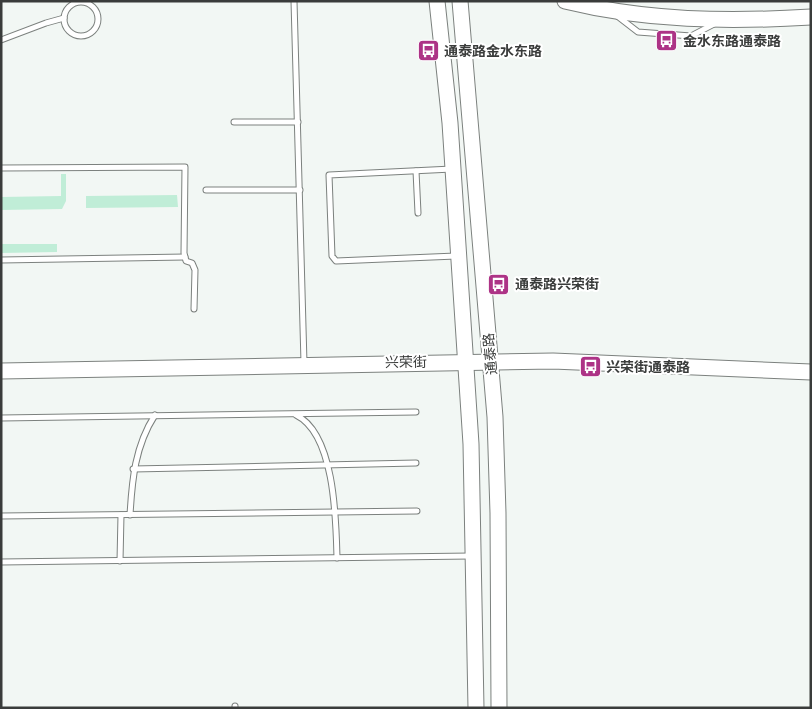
<svg xmlns="http://www.w3.org/2000/svg" width="812" height="709" font-family="'Space Grotesk','Noto Sans SC',sans-serif">
<style>
.green{fill:#c0edd7}
.lines{fill:none;stroke-linecap:round;stroke-linejoin:round}
.lane-casing{stroke:#7c817e;stroke-width:7}
.secondary-casing{stroke:#7c817e;stroke-width:17}
.lane{stroke:#fff;stroke-width:5}
.secondary{stroke:#fff;stroke-width:15}
.labels{text-anchor:middle;stroke-width:4;stroke-linejoin:round;paint-order:stroke}
.poi-label{font-size:14px;font-weight:bold;fill:#3a3c3b;stroke:#fff;text-anchor:start}
.street-label{font-size:14px;fill:#3a3c3b;stroke:#fff}
</style>
<rect width="100%" height="100%" fill="#f2f7f4"/>
<!-- green -->
<g class="green">
<path d="M61,174H66V201L62,209L1,210V197L61,196Z"/>
<path d="M177,195L178,207L86,208V196Z"/>
<path d="M1,244H57V252L1,253Z"/>
</g>
<g class="lines">
<defs>
<g id="lane">
<path d="M294,1L304,363"/>
<circle cx="81" cy="19" r="17"/>
<path d="M616,15L638,32L691,36L716,23"/>
<path d="M1,40L46,23L64,18"/>
<path d="M234,122H298"/>
<path d="M1,168L185,167L184,253L186,261L192,263L195,270L194,309"/>
<path d="M452,169L329,175L332,256L336,261L456,256"/>
<path d="M416,171L418,213"/>
<path d="M206,190H300"/>
<path d="M1,260L185,257"/>
<path d="M296,415C335,434 336,520 337,558"/>
<path d="M1,418L416,412"/>
<path d="M133,469L416,463"/>
<path d="M130,515C132,480 135,446 155,415"/>
<path d="M1,516L417,511"/>
<path d="M120,561L121,515"/>
<path d="M1,562L471,556"/>
<path d="M235,706V708"/>
</g>
<g id="secondary">
<path d="M437,1L450,123L471,444L476,708"/>
<path d="M460,1L495,417L498,513L499,708"/>
<path d="M565,1C646,21 728,22 811,17"/>
<path d="M1,371L553,361L811,372"/>
</g>
</defs>
<!-- lane casing -->
<use href="#lane" class="lane-casing"/>
<!-- secondary casing -->
<use href="#secondary" class="secondary-casing"/>
<!-- lane -->
<use href="#lane" class="lane"/>
<!-- secondary -->
<use href="#secondary" class="secondary"/>
</g>
<!-- icons -->
<defs>
<symbol id="bus-square" viewBox="-11 -11 22 22"><rect x="-9" y="-9" width="18" height="18" rx="4" fill="#ad3386" stroke="#fff"/><path d="M-5-6H5V4H4V6H2V4H-2V6H-4V4H-5ZM-3.5-4V0h7V-4ZM-3.5 1.2v1.5H-2V1.2ZM2 1.2v1.5H3.5V1.2Z" fill="#fff"/></symbol>
</defs>
<g fill-rule="evenodd">
<use href="#bus-square" x="654" y="28" width="25" height="25"/>
<use href="#bus-square" x="416" y="38" width="25" height="25"/>
<use href="#bus-square" x="486" y="272" width="25" height="25"/>
<use href="#bus-square" x="578" y="354" width="25" height="25"/>
</g>
<g class="labels">
<!-- poi labels -->
<g class="poi-label">
<text x="683" y="46">金水东路通泰路</text>
<text x="444" y="56">通泰路金水东路</text>
<text x="515" y="289">通泰路兴荣街</text>
<text x="606" y="372">兴荣街通泰路</text>
</g>
<!-- street labels -->
<g class="street-label">
<text transform="translate(490 354) rotate(-95)" y="5">通泰路</text>
<text transform="translate(406 362) rotate(-1)" y="5">兴荣街</text>
</g>
</g>
<!-- border -->
<rect width="812" height="709" fill="none" stroke="#3a3c3b" stroke-width="5"/>
</svg>
